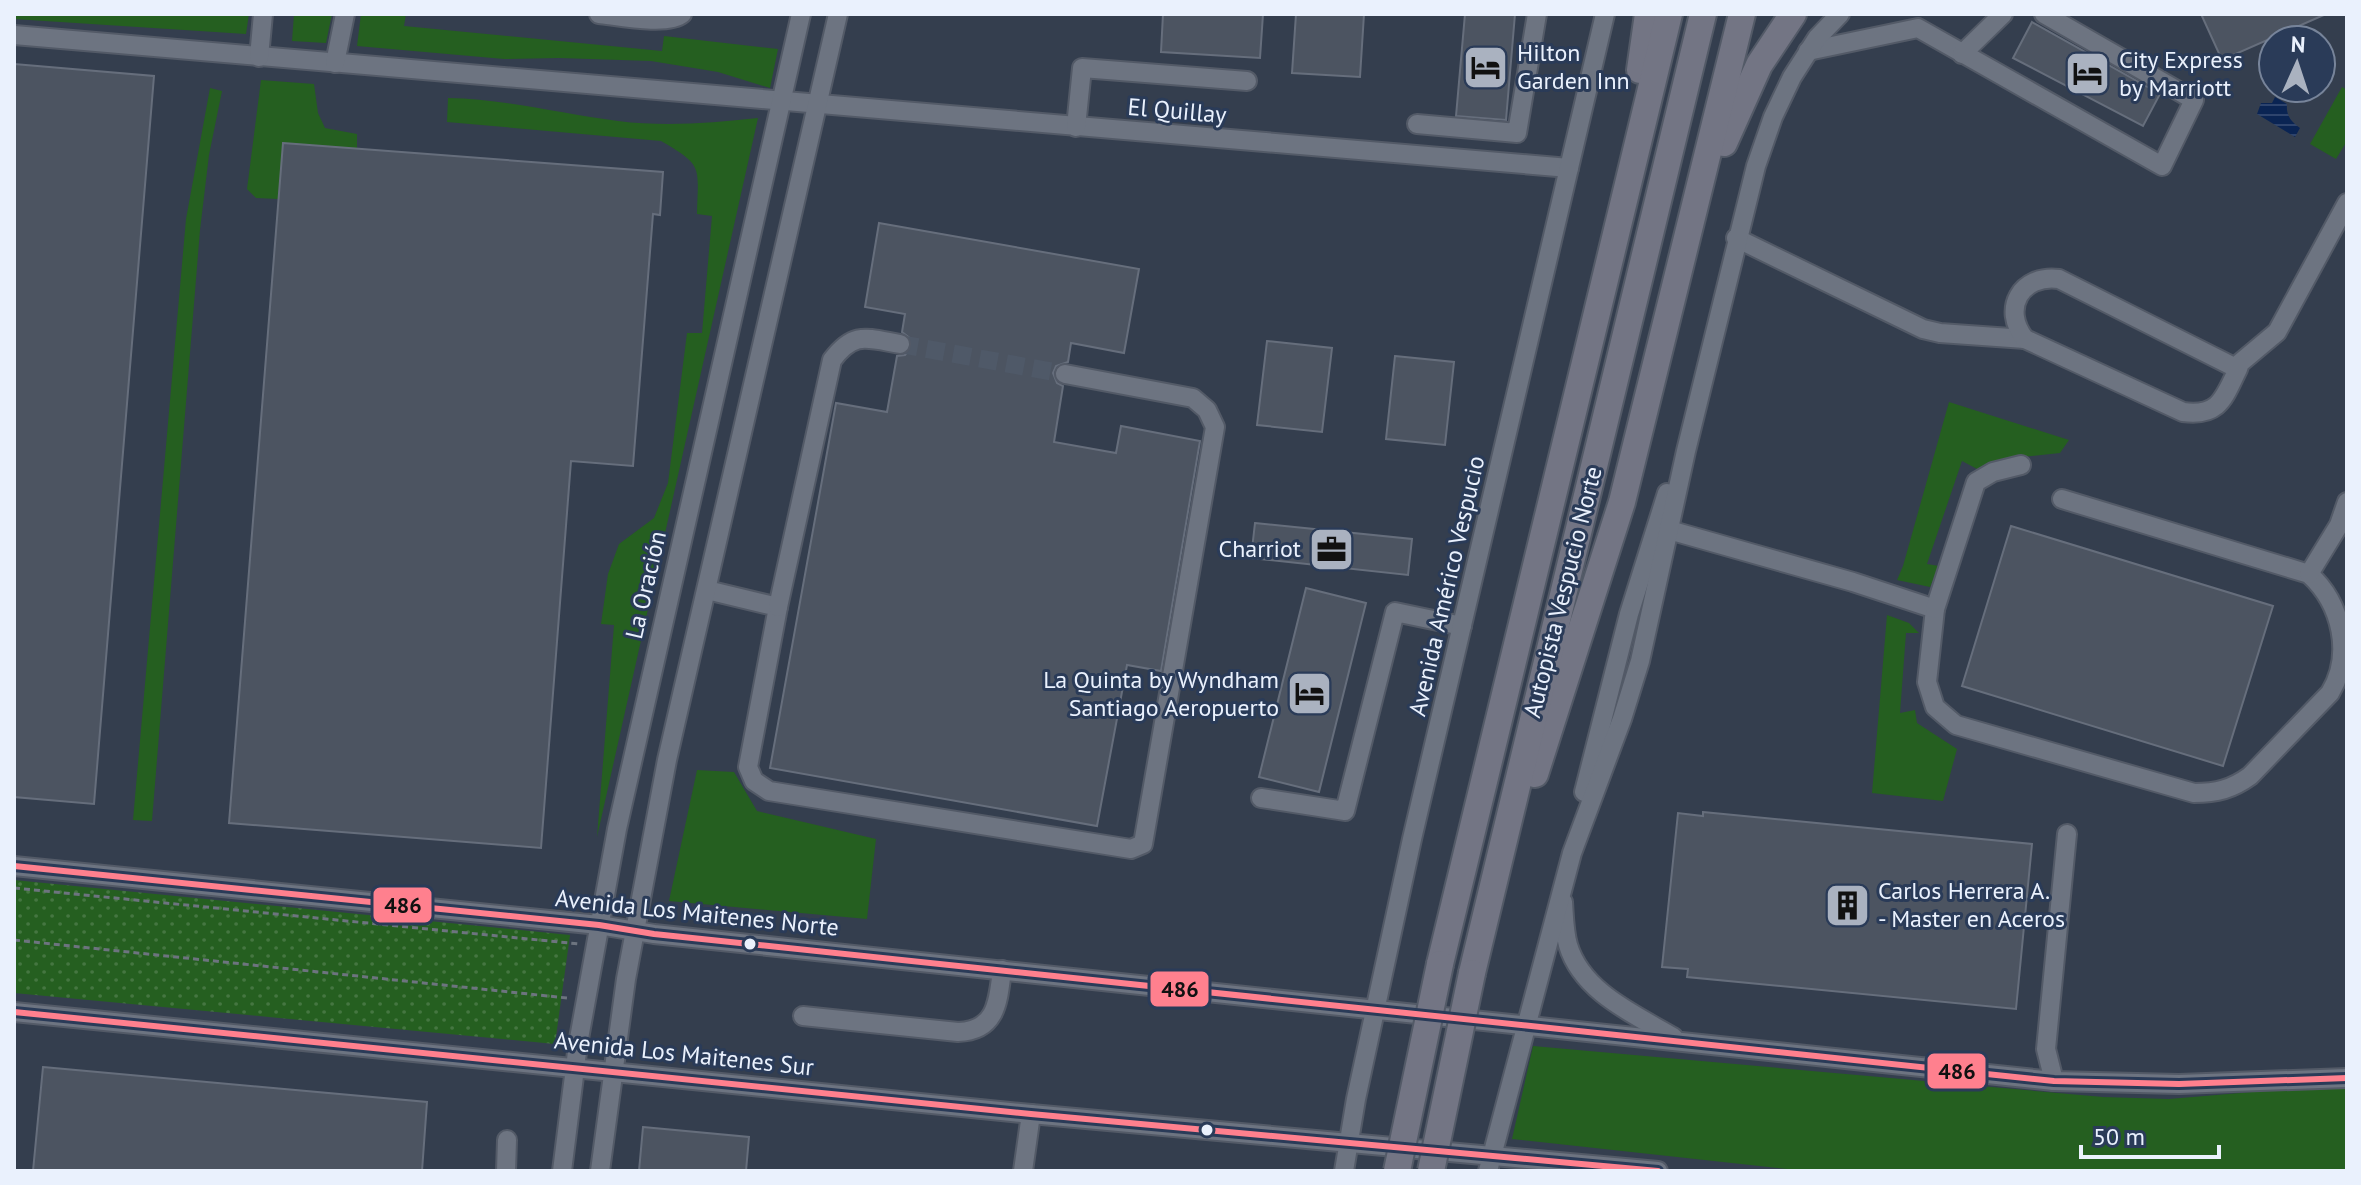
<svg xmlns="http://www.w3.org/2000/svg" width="2361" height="1185" font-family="'PT Sans',sans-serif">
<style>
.grass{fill:#255f20}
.park{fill:url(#park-dots)}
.water{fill:url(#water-rules)}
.building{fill:#4c5461;stroke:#666e7c;stroke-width:2}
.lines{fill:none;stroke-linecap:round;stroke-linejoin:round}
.minor-tunnel{stroke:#4f5968;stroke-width:18;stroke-dasharray:18 9;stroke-linecap:butt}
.minor-casing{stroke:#535a67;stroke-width:22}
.highway-casing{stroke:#535a67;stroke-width:30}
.path{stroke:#6d747f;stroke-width:3;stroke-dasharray:6 4;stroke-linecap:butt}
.minor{stroke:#6d7481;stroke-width:18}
.highway{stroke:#737584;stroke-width:26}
.highway-bridge-casing{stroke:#535a67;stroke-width:30;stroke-linecap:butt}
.highway-bridge{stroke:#737584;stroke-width:26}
.bus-1-casing{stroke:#2a3b58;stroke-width:12}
.bus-1{stroke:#ff808e;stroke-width:6}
.bus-dot{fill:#eaf1fd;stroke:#2a3b58;stroke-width:3}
.labels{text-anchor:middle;stroke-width:6;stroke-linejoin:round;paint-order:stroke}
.poi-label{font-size:24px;fill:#eaf1fd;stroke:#2a3b58;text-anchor:start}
.street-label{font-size:24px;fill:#eaf1fd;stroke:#2a3b58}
.line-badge{stroke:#2a3b58;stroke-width:3}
.pale-badge-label{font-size:22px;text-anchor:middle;font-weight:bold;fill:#111}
</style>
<defs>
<pattern id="park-dots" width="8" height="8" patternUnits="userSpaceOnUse" patternTransform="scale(2)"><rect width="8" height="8" fill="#255f20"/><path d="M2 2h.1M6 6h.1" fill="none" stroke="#457641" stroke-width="1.8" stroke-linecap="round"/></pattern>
<pattern id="water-rules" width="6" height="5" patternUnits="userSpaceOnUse" patternTransform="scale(2)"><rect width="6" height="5" fill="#0a2453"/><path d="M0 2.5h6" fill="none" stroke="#2e446d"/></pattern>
</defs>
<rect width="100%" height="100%" fill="#343e4e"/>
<!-- grass -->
<g class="grass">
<path d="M14,14H249L246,34L14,19Z"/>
<path d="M294,14H332L326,43L292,41Z"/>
<path d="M361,14H406L404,26L662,51L664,36L778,49L770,88L718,72L651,61L559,58L504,59L357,46Z"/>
<path d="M261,80L314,84L318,113L325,128L357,134V148L283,143L278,199L256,198L247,189Z"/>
<path d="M2342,87L2347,90V141L2336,159L2310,144Z"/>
<path d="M210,88L222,91L209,155L200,230L152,821L133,820L186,219Z"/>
<path d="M448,98C505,99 561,114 618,121C665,127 711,123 758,118L597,837L614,625L601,624L608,574L619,544L654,518L668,483L687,333H702L712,216L697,214C698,166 704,166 661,141L447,122Z"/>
<path d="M1949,402L2069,440L2060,453L2002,459L1979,470L1962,461L1927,564L1939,566L1930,587L1897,580L1903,566Z"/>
<path d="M1887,615L1909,623L1919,633H1906L1900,713L1915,710L1917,723L1957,749L1943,801L1872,793Z"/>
<path d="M697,770L734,772L757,811L876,839L867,919L669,901Z"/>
<path d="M1533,1046L2103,1097L2169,1099L2347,1084V1171H1806L1512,1139Z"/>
</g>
<!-- park -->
<path class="park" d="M14,880L570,935L555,1044L14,993Z"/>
<!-- water -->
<path class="water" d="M2275,97L2287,104C2286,116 2291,121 2300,128L2295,137L2257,114L2261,103H2272Z"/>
<!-- building -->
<g class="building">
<path d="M1163,14H1263L1260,58L1161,52Z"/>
<path d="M1296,14H1364L1360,77L1292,73Z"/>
<path d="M1465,14H1515L1506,120L1456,116Z"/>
<path d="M2201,14H2326L2222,60Z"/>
<path d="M2032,22L2160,94L2143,126L2013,58Z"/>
<path d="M14,64L154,76L94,804L14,797Z"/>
<path d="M283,143L663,172L660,215L653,214L633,466L571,461L541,848L229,823Z"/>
<path d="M879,223L1139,269L1124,353L1071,343L1068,362L1056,366L1053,373L1057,383L1063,386L1054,442L1116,453L1121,426L1200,441L1161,671L1127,665L1097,826L770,768L836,403L887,412L897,356L905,355L912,347L911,339L902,332L905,314L865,307Z"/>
<path d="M1267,341L1332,348L1322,432L1257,425Z"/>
<path d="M1395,356L1454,362L1445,445L1386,439Z"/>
<path d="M1255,523L1412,539L1408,575L1251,558Z"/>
<path d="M2011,526L2273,606L2223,766L1962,686Z"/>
<path d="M1306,588L1366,603L1319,792L1259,777Z"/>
<path d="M1703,812L2032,844L2016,1009L1687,977L1688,969L1662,967L1678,813L1703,816Z"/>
<path d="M43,1067L427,1102L422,1171H33Z"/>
<path d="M643,1127L749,1137L746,1171H639Z"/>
</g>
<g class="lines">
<!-- minor-tunnel -->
<path class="minor-tunnel" d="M900,344L1065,374"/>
<defs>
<g id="minor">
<path d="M599,14C618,16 668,26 682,14"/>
<path d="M14,35L1569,168"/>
<path d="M1808,51L1918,28L2162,166L2194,100L2044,14"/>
<path d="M1962,54L2003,14"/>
<path d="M259,57L263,14"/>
<path d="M335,63L345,14"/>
<path d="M1417,124L1517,133L1537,14"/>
<path d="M1076,127L1082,68L1247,81"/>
<path d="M1736,238L1923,329L1940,333L2025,339"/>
<path d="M2238,369L2059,279C2021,274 2001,309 2025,339L2183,412C2220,417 2224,397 2238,369L2240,363L2277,332L2347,203"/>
<path d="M1669,530L1853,582L1935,609L1927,682L1935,707L1956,725L2194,793C2217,793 2232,789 2250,776L2330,693C2353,655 2342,604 2309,574L2062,499"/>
<path d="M2309,574L2339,525L2347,502"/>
<path d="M707,590L778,607L748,767L754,781L769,791L1131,849L1143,844L1215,427L1207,410L1193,398L1065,374"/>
<path d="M778,607L832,360C854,331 866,338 900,344"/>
<path d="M1935,609L1976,482L1993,472L2021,465"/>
<path d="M1584,792L1629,614L1667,493"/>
<path d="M1261,798L1345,811L1395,612L1462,626"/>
<path d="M14,866L599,925L654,934L2054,1081L2179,1084L2347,1078"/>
<path d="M1563,902C1564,916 1564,931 1568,945C1582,992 1634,1014 1673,1037"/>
<path d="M14,1012L1031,1114L1658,1171"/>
<path d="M803,1016L958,1032C997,1031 998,1001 1002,970"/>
<path d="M2054,1081L2046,1049L2067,834"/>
<path d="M506,1171L507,1140"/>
<path d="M562,1171L578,1044L617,829L801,14"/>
<path d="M600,1171L626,979L667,760L838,14"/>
<path d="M1023,1171L1031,1114"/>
<path d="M1344,1171L1356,1099L1412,839L1605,14"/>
<path d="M1488,1171L1572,853L1622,719L1640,661L1686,451L1756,166L1773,117L1792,77L1817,38L1840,14"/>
</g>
<g id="highway">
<path d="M1640,70L1648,14"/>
<path d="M1724,143L1759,65L1793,14"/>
<path d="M1535,774L1622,502L1742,14"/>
<path d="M1440,964L1669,14"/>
<path d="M1472,973L1703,14"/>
</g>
</defs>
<!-- minor casing -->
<use href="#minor" class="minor-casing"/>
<!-- highway casing -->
<use href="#highway" class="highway-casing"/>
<!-- path -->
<g class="path">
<path d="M14,888L579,944"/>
<path d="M14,940L567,998"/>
</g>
<!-- minor -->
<use href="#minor" class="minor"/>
<!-- highway -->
<use href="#highway" class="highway"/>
<defs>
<g id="highway-bridge">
<path d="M1397,1171L1440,964"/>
<path d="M1431,1171L1472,973"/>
</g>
</defs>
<!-- highway-bridge casing -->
<use href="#highway-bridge" class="highway-bridge-casing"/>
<!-- highway-bridge -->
<use href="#highway-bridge" class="highway-bridge"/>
<defs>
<g id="bus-1">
<path d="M14,866L599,925L654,934L2054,1081L2179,1084L2347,1078"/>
<path d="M14,1012L1031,1114L1658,1171"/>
</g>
</defs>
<!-- bus-1 casing -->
<use href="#bus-1" class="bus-1-casing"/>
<!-- bus-1 -->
<use href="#bus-1" class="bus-1"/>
</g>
<!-- icons -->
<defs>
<symbol id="hotel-square" viewBox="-11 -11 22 22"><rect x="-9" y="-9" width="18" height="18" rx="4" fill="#aab2c0" stroke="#2a3b58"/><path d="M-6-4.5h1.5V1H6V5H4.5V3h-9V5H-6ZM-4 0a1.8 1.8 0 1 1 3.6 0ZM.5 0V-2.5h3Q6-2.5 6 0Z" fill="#111"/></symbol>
<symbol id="office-square" viewBox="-11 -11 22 22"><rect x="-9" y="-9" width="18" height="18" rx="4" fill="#aab2c0" stroke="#2a3b58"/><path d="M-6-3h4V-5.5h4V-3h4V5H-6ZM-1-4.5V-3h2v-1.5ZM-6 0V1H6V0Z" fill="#111"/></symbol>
<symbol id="building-square" viewBox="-11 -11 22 22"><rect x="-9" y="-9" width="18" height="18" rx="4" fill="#aab2c0" stroke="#2a3b58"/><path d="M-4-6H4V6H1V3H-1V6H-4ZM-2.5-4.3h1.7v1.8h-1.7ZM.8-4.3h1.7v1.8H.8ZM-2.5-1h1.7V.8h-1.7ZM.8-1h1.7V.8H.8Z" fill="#111"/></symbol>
</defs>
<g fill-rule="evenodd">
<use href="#hotel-square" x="1460" y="42" width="51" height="51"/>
<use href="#hotel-square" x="2062" y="48" width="51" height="51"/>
<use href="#office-square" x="1306" y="524" width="51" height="51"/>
<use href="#hotel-square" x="1284" y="668" width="51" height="51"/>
<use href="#building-square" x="1822" y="880" width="51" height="51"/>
</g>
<!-- markers -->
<g class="bus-dot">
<circle cx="750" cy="944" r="7"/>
<circle cx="1207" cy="1130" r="7"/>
</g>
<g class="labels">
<!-- poi labels -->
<g class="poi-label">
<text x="1517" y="61">Hilton<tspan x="1517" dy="28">Garden Inn</tspan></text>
<text x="2119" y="68">City Express<tspan x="2119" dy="28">by Marriott</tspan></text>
<text x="1301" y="557" text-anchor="end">Charriot</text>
<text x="1279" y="688" text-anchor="end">La Quinta by Wyndham<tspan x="1279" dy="28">Santiago Aeropuerto</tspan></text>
<text x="1878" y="899">Carlos Herrera A.<tspan x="1878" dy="28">- Master en Aceros</tspan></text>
</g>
<!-- street labels -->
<g class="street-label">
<text transform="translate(1177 111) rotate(5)" y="8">El Quillay</text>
<text transform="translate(646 585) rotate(-77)" y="8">La Oración</text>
<text transform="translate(1447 586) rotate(-77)" y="8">Avenida Américo Vespucio</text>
<text transform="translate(1563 592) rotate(-76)" y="8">Autopista Vespucio Norte</text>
<text transform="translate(697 913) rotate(6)" y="8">Avenida Los Maitenes Norte</text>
<text transform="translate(684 1054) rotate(6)" y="8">Avenida Los Maitenes Sur</text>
</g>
</g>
<g class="line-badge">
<rect x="372" y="886" width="61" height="38" rx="8" fill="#ff808e"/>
<rect x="1149" y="970" width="61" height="38" rx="8" fill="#ff808e"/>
<rect x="1926" y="1052" width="61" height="38" rx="8" fill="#ff808e"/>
</g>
<g class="pale-badge-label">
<text x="403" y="913">486</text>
<text x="1180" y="997">486</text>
<text x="1957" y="1079">486</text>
</g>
<!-- border -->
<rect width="2361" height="1185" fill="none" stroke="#eaf1fd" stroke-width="32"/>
<!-- north arrow -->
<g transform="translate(2297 64) rotate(3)"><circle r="38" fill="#2a3b58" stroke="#77849a" stroke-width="2"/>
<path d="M0-6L14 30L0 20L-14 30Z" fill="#aab2c0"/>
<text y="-12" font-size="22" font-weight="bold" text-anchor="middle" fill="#eaf1fd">N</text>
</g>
<!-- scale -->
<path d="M2081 1145v12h138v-12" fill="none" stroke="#eaf1fd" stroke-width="4"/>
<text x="2093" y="1145" font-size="24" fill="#eaf1fd" stroke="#2a3b58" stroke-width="6" paint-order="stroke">50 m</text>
</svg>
